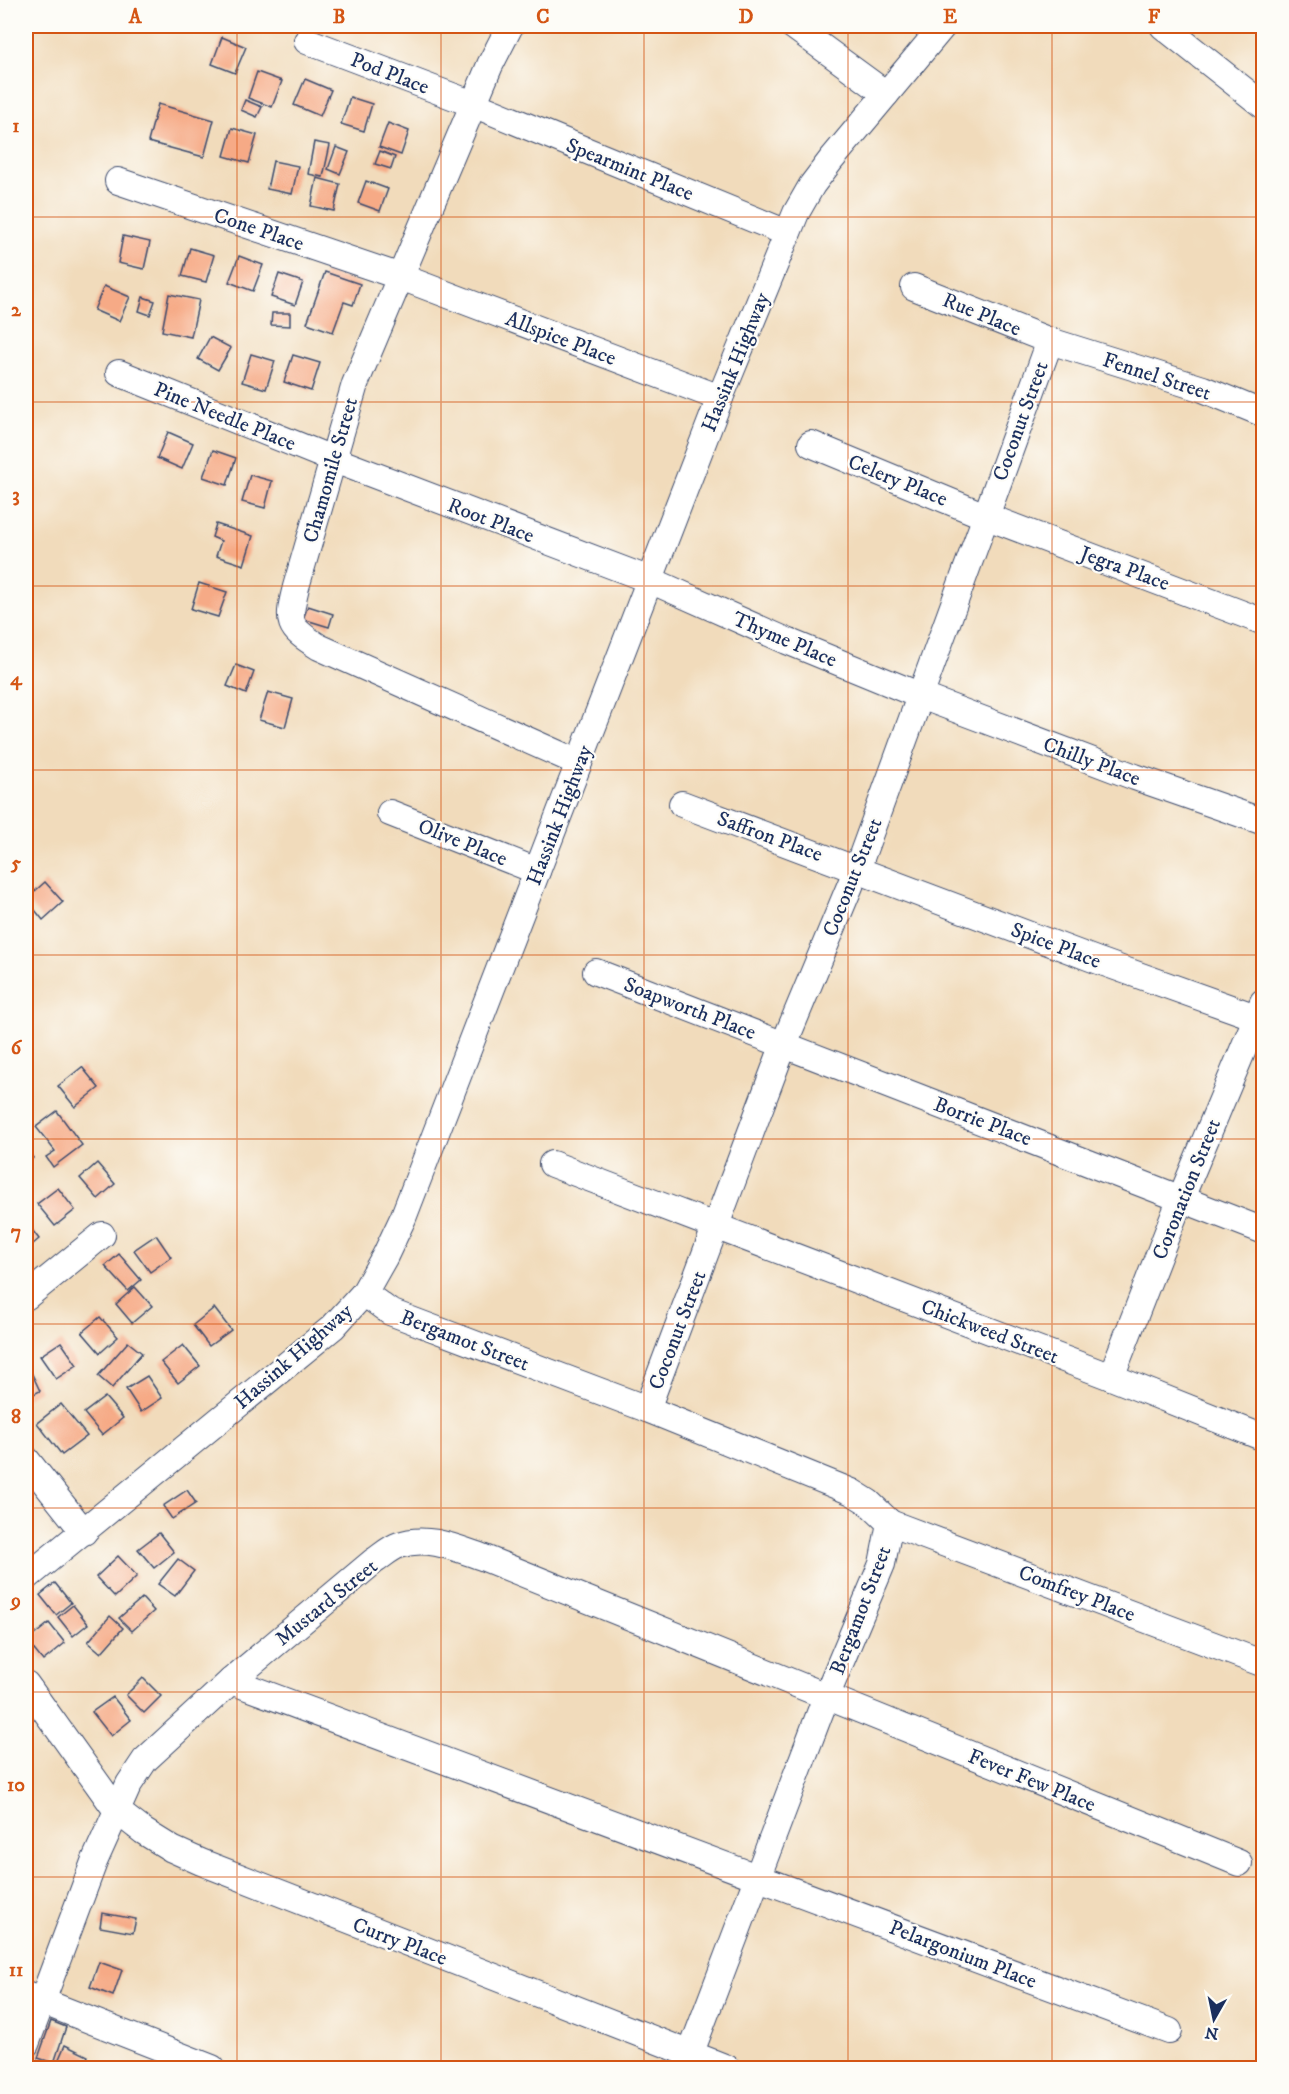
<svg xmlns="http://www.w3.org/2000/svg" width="1289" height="2094" font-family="'IM FELL DW Pica',serif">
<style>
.building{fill:#f6aa86}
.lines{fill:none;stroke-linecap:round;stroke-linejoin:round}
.minor-casing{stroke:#3b496c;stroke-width:28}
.minor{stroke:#fff;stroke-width:26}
.grid{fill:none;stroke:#d45514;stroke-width:1.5;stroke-opacity:0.55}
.labels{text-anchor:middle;stroke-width:4.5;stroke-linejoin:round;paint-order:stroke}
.street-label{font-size:21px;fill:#1b2f5e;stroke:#fdfcf7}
.neatline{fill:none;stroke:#d45514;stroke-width:2}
.grid-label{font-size:20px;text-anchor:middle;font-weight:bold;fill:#d45514}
</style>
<rect width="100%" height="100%" fill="#fdfcf7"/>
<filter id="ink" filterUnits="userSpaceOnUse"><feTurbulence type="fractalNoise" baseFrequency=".0167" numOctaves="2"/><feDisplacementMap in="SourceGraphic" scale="12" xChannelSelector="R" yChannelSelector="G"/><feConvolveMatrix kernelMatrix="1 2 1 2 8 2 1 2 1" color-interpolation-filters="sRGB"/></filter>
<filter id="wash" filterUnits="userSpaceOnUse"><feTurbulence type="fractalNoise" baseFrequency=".008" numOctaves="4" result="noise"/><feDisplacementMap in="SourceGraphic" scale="24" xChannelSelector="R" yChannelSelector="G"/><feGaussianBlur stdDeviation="1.35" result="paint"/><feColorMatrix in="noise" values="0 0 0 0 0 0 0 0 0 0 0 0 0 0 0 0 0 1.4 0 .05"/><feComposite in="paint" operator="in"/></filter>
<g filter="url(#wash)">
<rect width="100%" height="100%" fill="#f1dbbb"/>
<g id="blocks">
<!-- building -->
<g class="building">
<path d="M353,26H371L370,29Z"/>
<path d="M222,37L246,47L235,73L212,64Z"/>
<path d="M257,72L282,81L272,107L248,98Z"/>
<path d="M305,79L331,90L320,116L294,105Z"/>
<path d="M350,97L372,104L364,131L341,124Z"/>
<path d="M245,100L262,107L257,117L241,110Z"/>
<path d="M158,104L214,120L204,157L148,142Z"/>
<path d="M388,123L409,131L401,155L379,147Z"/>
<path d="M232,128L257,135L249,163L224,156Z"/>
<path d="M314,142L330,145L323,177L308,174Z"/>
<path d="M336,147L349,152L340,174L328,169Z"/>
<path d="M380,151L395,157L391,169L375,164Z"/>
<path d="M273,161L298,166L292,194L267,189Z"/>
<path d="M317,178L340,184L334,211L311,206Z"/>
<path d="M366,181L388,189L380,211L358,203Z"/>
<path d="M123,236L150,242L144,269L118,263Z"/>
<path d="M190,248L214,255L206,282L182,276Z"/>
<path d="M239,256L263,265L253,291L229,282Z"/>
<path d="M325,272L360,284L353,305L344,302L333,332L307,323Z"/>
<path d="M279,274L303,282L295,305L271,297Z"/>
<path d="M104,286L130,297L119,321L94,310Z"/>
<path d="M169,294L199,300L191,337L162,331Z"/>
<path d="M143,297L155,301L150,315L139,311Z"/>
<path d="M272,313H290V326L271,325Z"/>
<path d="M210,337L231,348L218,370L198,359Z"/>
<path d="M251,354L275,361L266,389L242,382Z"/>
<path d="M293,355L320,363L311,391L284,382Z"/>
<path d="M168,432L193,443L182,469L157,458Z"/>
<path d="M213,450L236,458L227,485L203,477Z"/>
<path d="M250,475L272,481L265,508L242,502Z"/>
<path d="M216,524L253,536L244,565L216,556L221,541L212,537Z"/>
<path d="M199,583L227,592L218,617L191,609Z"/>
<path d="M308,606L333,614L329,627L303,619Z"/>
<path d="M236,665L254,672L246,694L227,686Z"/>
<path d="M268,692L293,699L285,727L259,720Z"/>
<path d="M45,882L63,902L43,920L26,899Z"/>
<path d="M82,1067L99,1088L75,1107L58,1086Z"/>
<path d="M57,1111L82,1145L53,1167L46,1157L55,1151L36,1127Z"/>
<path d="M26,1149L33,1158L26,1164Z"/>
<path d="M97,1163L115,1184L98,1199L80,1178Z"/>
<path d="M58,1188L75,1210L55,1226L37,1204Z"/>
<path d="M26,1222L39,1239L26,1250Z"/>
<path d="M156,1235L171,1257L150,1272L134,1250Z"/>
<path d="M119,1254L141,1280L128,1291L105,1266Z"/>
<path d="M135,1287L152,1306L132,1323L116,1304Z"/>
<path d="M214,1308L231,1330L209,1346L193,1325Z"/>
<path d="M100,1317L118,1337L100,1353L82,1332Z"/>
<path d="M61,1342L77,1365L56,1379L40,1356Z"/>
<path d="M128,1342L142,1353L112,1388L98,1376Z"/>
<path d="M183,1345L200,1366L178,1383L161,1362Z"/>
<path d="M32,1374L40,1391L26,1398V1377Z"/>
<path d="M147,1376L162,1398L141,1412L126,1389Z"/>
<path d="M105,1397L123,1418L102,1435L84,1413Z"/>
<path d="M61,1404L87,1436L62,1455L37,1423Z"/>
<path d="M187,1490L196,1503L172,1519L163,1506Z"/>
<path d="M159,1533L174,1552L154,1568L138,1549Z"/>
<path d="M118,1556L137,1576L115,1597L96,1577Z"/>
<path d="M178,1559L194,1571L175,1596L158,1584Z"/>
<path d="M55,1583L71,1603L56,1615L40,1595Z"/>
<path d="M142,1598L154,1611L132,1631L119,1618Z"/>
<path d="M73,1605L88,1624L73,1636L58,1617Z"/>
<path d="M110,1616L123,1628L101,1653L88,1642Z"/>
<path d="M49,1623L65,1643L43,1661L27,1641Z"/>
<path d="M143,1678L161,1696L144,1713L126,1695Z"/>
<path d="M113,1697L131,1720L111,1736L92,1712Z"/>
<path d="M102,1913L136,1919L133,1933L100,1927Z"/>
<path d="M99,1962L122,1970L113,1996L90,1987Z"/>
<path d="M51,2021L66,2027L54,2063L38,2058Z"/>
<path d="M65,2045L88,2056L83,2068H55Z"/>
</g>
</g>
</g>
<g filter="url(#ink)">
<use href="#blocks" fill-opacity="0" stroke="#3b496c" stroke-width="1.5"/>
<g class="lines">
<defs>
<g id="minor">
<path d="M510,26L490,65L355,384L296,587C287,623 287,627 319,647L579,763"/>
<path d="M793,26L886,94"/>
<path d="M1163,26L1264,106"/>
<path d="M307,41L473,104L787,233"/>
<path d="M118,181L401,277L720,398"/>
<path d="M914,287L1050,341L1203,389L1264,414"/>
<path d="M119,373L332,459L650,580L787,641L921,696L1135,777L1264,822"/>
<path d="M811,444L985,516L1264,622"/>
<path d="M682,804L1096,960L1264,1020"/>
<path d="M390,813L537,871"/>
<path d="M596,972L1264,1231"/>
<path d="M552,1164L1111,1377L1264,1438"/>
<path d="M364,1293L390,1312L647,1409L852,1492L868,1502L890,1523L882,1564L826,1697L685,2068"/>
<path d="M26,1297L102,1235"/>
<path d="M1111,1377L1181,1198L1263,1002"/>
<path d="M647,1409L784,1044L857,869L1050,341"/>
<path d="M26,1459L84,1532"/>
<path d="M890,1523L1264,1664"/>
<path d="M26,1578L333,1327L364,1293L385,1256L403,1218L720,398L796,213L812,185L831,160L943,26"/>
<path d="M231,1681L1169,2031"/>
<path d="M26,1684L117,1811L143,1831L172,1849L201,1862L727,2068"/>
<path d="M26,1995L212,2068"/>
<path d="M26,2044L94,1862L129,1784L145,1760L231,1681L374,1561C382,1556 390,1548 399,1545C427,1535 456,1548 482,1557L1239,1863"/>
</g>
</defs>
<!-- minor casing -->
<use href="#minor" class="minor-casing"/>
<!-- minor -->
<use href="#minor" class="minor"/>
</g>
</g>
<!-- grid -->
<path class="grid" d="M237,26V2068M441,26V2068M644,26V2068M848,26V2068M1052,26V2068M26,217H1264M26,402H1264M26,586H1264M26,770H1264M26,955H1264M26,1139H1264M26,1324H1264M26,1508H1264M26,1692H1264M26,1877H1264"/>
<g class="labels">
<!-- street labels -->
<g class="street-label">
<text transform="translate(390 73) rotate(21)" y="7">Pod Place</text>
<text transform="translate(630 169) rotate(22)" y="7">Spearmint Place</text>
<text transform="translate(259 229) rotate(19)" y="7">Cone Place</text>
<text transform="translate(982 314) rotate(22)" y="7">Rue Place</text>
<text transform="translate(561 338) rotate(21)" y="7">Allspice Place</text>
<text transform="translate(735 362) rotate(-68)" y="7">Hassink Highway</text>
<text transform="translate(1157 376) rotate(18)" y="7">Fennel Street</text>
<text transform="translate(225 416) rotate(22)" y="7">Pine Needle Place</text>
<text transform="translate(1020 421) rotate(-70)" y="7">Coconut Street</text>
<text transform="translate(330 470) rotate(-74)" y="7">Chamomile Street</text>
<text transform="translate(898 480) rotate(22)" y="7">Celery Place</text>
<text transform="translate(491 520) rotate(21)" y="7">Root Place</text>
<text transform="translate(1125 568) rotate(20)" y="7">Jegra Place</text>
<text transform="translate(785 639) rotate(23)" y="7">Thyme Place</text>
<text transform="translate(1092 761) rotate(21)" y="7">Chilly Place</text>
<text transform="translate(559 815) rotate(-69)" y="7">Hassink Highway</text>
<text transform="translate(770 836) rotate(20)" y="7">Saffron Place</text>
<text transform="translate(463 842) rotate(22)" y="7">Olive Place</text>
<text transform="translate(852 877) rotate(-68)" y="7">Coconut Street</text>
<text transform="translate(1056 945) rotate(21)" y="7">Spice Place</text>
<text transform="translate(690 1008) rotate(21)" y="7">Soapworth Place</text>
<text transform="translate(983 1121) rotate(21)" y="7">Borrie Place</text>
<text transform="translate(1186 1189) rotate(-68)" y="7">Coronation Street</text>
<text transform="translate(677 1330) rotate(-69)" y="7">Coconut Street</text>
<text transform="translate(990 1331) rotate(21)" y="7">Chickweed Street</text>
<text transform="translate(465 1340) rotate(21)" y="7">Bergamot Street</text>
<text transform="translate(293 1356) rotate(-41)" y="7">Hassink Highway</text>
<text transform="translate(1077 1593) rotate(21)" y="7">Comfrey Place</text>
<text transform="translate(326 1602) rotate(-39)" y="7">Mustard Street</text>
<text transform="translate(860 1610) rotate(-69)" y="7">Bergamot Street</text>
<text transform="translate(1032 1780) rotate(22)" y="7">Fever Few Place</text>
<text transform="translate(400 1941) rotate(21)" y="7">Curry Place</text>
<text transform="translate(963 1954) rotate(21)" y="7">Pelargonium Place</text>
</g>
</g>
<!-- margin -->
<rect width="1289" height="2094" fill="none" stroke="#fdfcf7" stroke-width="66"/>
<!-- north arrow -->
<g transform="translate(1214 2019) rotate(189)" stroke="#fdfcf7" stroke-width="4.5" paint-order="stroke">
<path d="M0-4.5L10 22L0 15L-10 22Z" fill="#1b2f5e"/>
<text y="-9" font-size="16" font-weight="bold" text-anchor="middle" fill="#1b2f5e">N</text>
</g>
<rect x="33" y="33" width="1223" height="2028" class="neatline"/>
<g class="grid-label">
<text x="135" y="23">A</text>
<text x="339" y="23">B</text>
<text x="543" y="23">C</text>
<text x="746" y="23">D</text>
<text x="950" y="23">E</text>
<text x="1154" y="23">F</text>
<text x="16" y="132">1</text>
<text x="16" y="316">2</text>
<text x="16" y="501">3</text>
<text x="16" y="685">4</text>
<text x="16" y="869">5</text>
<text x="16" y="1054">6</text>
<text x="16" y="1238">7</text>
<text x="16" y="1423">8</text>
<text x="16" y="1607">9</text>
<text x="16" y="1791">10</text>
<text x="16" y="1976">11</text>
</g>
</svg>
